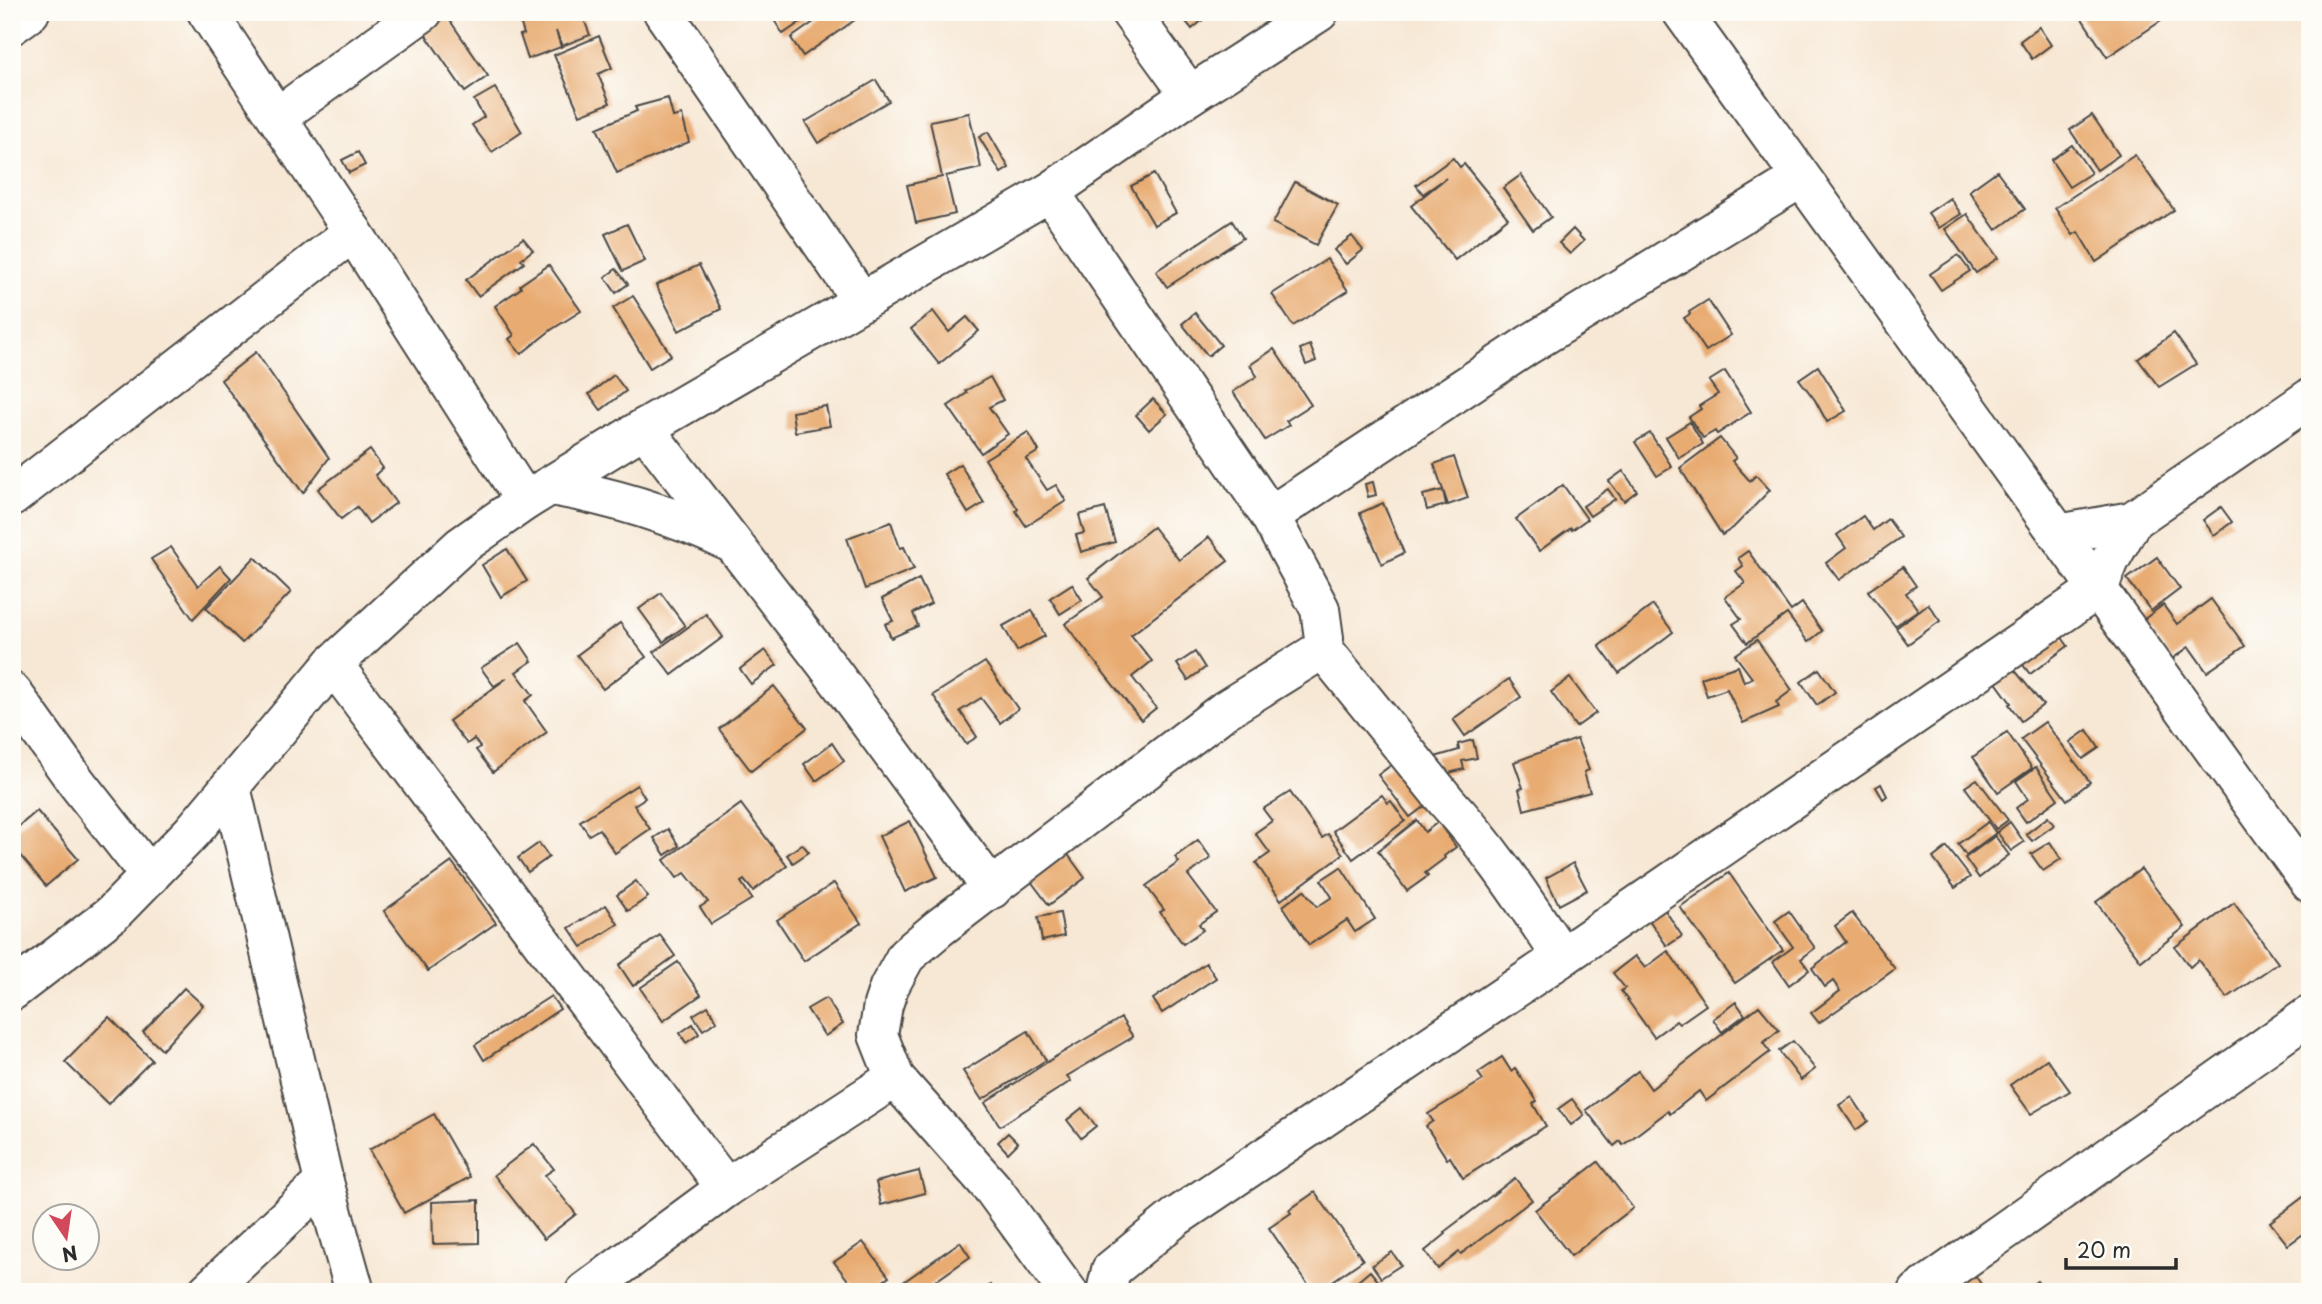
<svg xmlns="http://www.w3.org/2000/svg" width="2322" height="1304" font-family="'Playpen Sans',sans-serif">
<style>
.building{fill:#e8ab71}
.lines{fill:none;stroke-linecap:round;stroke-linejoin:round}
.minor-casing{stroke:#4a4744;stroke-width:42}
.minor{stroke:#fff;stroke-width:38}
</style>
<rect width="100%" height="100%" fill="#fdfcf7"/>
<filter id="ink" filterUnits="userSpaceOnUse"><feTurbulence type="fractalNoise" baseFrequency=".0143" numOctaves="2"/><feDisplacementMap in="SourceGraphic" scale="14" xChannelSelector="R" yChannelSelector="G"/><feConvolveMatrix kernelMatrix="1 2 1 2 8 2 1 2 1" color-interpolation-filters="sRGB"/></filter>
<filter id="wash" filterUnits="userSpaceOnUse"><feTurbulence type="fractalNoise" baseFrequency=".00686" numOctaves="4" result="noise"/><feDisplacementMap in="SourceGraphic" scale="28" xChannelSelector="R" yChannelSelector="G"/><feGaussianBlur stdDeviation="1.57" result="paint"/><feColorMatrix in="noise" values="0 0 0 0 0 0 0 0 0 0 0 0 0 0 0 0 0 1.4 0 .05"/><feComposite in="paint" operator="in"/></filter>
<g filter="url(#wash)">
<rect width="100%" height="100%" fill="#f7e8d5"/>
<g id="blocks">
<!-- building -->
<g class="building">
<path d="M438,12H444L488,76L465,92L419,25Z"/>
<path d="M517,12H558L561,21L563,19L560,12H581L590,35L562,46L556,31L561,47L528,59L520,35L524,34Z"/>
<path d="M769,12H815L783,34Z"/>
<path d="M828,12H860L862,15L803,56L791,38Z"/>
<path d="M1178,12H1212L1192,29Z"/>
<path d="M2089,12H2164L2167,17L2107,57L2081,17Z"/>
<path d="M2039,27L2051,45L2032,59L2020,41Z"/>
<path d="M599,36L612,68L598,74L610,103L580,115L554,55Z"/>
<path d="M876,80L889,101L818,143L805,122Z"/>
<path d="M495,88L522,132L492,152L472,125L484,117L474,100Z"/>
<path d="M668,98L673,117L682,115L689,142L617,173L597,128L637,111L635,107Z"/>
<path d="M969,113L981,168L946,176L955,214L916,223L907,185L942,177L930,121Z"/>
<path d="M2092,115L2119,155L2097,170L2070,130Z"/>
<path d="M988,132L1009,168L1001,173L979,137Z"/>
<path d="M2072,145L2091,173L2069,187L2051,160Z"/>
<path d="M358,152L365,165L349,173L342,160Z"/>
<path d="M2135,155L2174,210L2096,262L2078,232L2073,235L2055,208Z"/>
<path d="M1453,158L1460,167L1464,164L1508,218L1455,260L1411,206L1446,178L1423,194L1416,185Z"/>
<path d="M1997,171L2025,209L1996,230L1969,191Z"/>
<path d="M1154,174L1176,213L1154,225L1131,186Z"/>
<path d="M1521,175L1551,217L1533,230L1503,188Z"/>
<path d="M1295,182L1338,205L1316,245L1273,223Z"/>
<path d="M1950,198L1961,214L1939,228L1928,213Z"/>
<path d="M1967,214L1998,258L1976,273L1945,229Z"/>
<path d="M1232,221L1243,238L1167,287L1156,271Z"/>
<path d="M627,224L645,261L623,271L605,234Z"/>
<path d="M1573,229L1584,241L1570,254L1559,243Z"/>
<path d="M1352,236L1363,250L1346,264L1334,250Z"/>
<path d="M523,238L533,250L521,259L524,263L478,296L466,280Z"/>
<path d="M1958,255L1970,271L1941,290L1930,274Z"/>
<path d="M1327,259L1348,291L1293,326L1272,294Z"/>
<path d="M549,265L581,311L551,330L521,354L509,339L514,335L495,306L521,288L520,285Z"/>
<path d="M699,265L721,309L679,331L656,285Z"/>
<path d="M616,269L628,284L616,293L605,277Z"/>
<path d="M633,296L671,355L650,368L613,308Z"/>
<path d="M1708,300L1731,335L1706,351L1684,318L1690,314L1689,312Z"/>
<path d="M933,311L949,332L967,317L979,331L939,364L911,329Z"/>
<path d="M1195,313L1221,345L1208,356L1182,324Z"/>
<path d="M2174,333L2196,364L2159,387L2138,359Z"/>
<path d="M1310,345L1316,361L1306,365L1300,349Z"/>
<path d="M1274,349L1311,405L1286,421L1289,425L1265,440L1233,392L1257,376L1250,365Z"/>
<path d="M256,352L329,458L303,493L221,380Z"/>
<path d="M1818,366L1846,411L1827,422L1815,400L1799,379Z"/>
<path d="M1725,371L1751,412L1717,434L1715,431L1703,438L1689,417L1701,409L1699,406L1718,394L1709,381Z"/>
<path d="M614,375L626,391L601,410L589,394Z"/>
<path d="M990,377L1003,400L989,407L1008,434L981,453L948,406L967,393L965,391Z"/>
<path d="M1153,399L1167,414L1149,430L1136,415Z"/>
<path d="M826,406L830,426L795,432L792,412Z"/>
<path d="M1690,422L1703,444L1679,458L1666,437Z"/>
<path d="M1028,432L1039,451L1026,459L1047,490L1056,485L1066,501L1026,526L1016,511L1018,509L985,459Z"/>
<path d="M1650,433L1672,467L1657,476L1635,442Z"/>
<path d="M1720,438L1736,458L1732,461L1750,481L1756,475L1770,490L1733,528L1722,535L1680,468Z"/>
<path d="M370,450L383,468L375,475L396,503L369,523L357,507L341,519L318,489Z"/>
<path d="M1454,457L1468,498L1448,505L1443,490L1446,505L1427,510L1423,495L1443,490L1434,464Z"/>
<path d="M960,464L984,503L968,513L944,474Z"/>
<path d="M1623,471L1637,491L1624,501L1609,481Z"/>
<path d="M1373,482L1376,495L1368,497L1365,484Z"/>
<path d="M1563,485L1587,519L1572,530L1571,528L1539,551L1516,519Z"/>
<path d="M1608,489L1615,499L1590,516L1583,506Z"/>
<path d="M1383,503L1404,553L1382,564L1360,513Z"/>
<path d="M2221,507L2232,522L2214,535L2203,520Z"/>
<path d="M1105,508L1115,542L1081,552L1076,535L1084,533L1079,515Z"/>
<path d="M1863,516L1873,530L1888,519L1901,537L1839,580L1826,563L1846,548L1837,535Z"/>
<path d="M891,522L900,548L904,547L914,569L865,589L847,538Z"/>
<path d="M1153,527L1179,560L1209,537L1228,561L1131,635L1152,661L1132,677L1156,708L1141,720L1065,624L1103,597L1088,578Z"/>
<path d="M171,547L198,586L220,566L231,578L193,619L151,559Z"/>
<path d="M507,549L527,581L501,597L482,565Z"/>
<path d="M1748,551L1791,611L1802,603L1822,631L1808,642L1787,614L1747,643L1733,624L1741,619L1725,597L1745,583L1736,571L1743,566L1738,558Z"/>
<path d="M255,557L291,592L242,643L206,608Z"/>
<path d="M2157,557L2180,589L2151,611L2127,579Z"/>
<path d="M1903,567L1916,586L1906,593L1918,610L1895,626L1868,591Z"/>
<path d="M919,579L931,604L913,613L918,626L891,638L885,624L893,621L882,599Z"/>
<path d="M1072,584L1082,600L1060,614L1050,598Z"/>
<path d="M661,593L685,626L663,642L639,609Z"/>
<path d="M2211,599L2245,646L2207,672L2189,647L2172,659L2143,620L2163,605L2177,624Z"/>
<path d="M1928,604L1940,621L1908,644L1896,628Z"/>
<path d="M1653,605L1673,632L1619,673L1599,646Z"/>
<path d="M1032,610L1045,636L1017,651L1003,626Z"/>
<path d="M706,614L723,637L672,675L654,652Z"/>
<path d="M620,623L646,657L603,689L577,655Z"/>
<path d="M2058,632L2068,646L2030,674L2020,661Z"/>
<path d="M1757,640L1792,690L1776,702L1779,707L1743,723L1727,689L1707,696L1701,678L1738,666L1744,682L1752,678L1735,655Z"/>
<path d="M520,643L532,661L516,672L533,695L525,701L547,732L493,772L476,750L480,747L474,739L467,744L449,721L507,678L494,686L481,668Z"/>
<path d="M765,650L777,665L751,684L740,669Z"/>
<path d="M1195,652L1205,668L1188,680L1177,664Z"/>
<path d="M985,662L1018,709L1000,723L981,698L960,711L977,737L966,744L933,695Z"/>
<path d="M2013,668L2043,705L2021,721L2009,704L2011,703L1995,681Z"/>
<path d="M1819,669L1835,692L1817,705L1801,682Z"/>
<path d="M1570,678L1596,713L1576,727L1551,692Z"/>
<path d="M1509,679L1521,697L1465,736L1453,719Z"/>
<path d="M774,686L807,728L751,771L719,729Z"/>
<path d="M2045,722L2090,782L2067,800L2021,739Z"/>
<path d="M2087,730L2099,748L2083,759L2070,742Z"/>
<path d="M2007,732L2032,768L1998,792L1973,757Z"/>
<path d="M1577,739L1589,770L1584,772L1590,792L1524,810L1519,789L1523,788L1514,762Z"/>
<path d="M1473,740L1477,758L1462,761L1464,769L1441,775L1435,757L1459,750L1458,744Z"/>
<path d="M832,743L844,761L816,781L804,764Z"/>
<path d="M1394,763L1426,805L1410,817L1378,775Z"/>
<path d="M2036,767L2058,799L2026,822L2016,808L2028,799L2016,781Z"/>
<path d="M1977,779L2008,820L1996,829L1965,787Z"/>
<path d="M1881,784L1887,796L1883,799L1876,787Z"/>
<path d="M637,785L645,798L634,805L650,829L615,853L599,829L589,835L580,821Z"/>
<path d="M1290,792L1322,838L1328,834L1343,854L1281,900L1256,863L1270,853L1255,833L1272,821L1263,809Z"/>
<path d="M1382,795L1388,803L1391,801L1405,821L1353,859L1333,831Z"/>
<path d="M741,804L787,866L753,891L744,880L741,882L752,899L711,924L700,907L708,902L685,873L677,878L664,860Z"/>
<path d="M37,811L78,859L46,886L12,846V832Z"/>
<path d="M2048,817L2054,825L2032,841L2026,834Z"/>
<path d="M1417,820L1425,832L1438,822L1456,847L1444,856L1445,858L1425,873L1428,876L1407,891L1378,851Z"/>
<path d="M910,821L937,877L905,892L879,836Z"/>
<path d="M1988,822L1996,833L1966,855L1958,844Z"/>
<path d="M2010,822L2024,842L2011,851L1997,832Z"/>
<path d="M668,829L679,846L665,855L654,838Z"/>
<path d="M1995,836L2009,855L1979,878L1965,858Z"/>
<path d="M1198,840L1211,858L1188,875L1216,912L1199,924L1203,930L1183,944L1160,912L1164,910L1146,886L1179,862L1175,857Z"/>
<path d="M2050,842L2061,859L2043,871L2031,854Z"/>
<path d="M539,843L549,857L528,872L518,858Z"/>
<path d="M802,844L809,852L793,863L787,855Z"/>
<path d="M1947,847L1970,877L1955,888L1933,858Z"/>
<path d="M1064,849L1085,878L1049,905L1027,876Z"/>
<path d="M452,862L496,923L428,971L384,911Z"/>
<path d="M1573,863L1587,890L1559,905L1546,878Z"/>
<path d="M1341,867L1375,919L1355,932L1347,920L1309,945L1283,906L1304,890L1317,907L1332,897L1321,880Z"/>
<path d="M2141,869L2185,927L2141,961L2096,902Z"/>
<path d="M1729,873L1783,950L1735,983L1680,907Z"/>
<path d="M636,881L648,897L628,911L617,895Z"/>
<path d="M834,883L861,923L804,961L777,920Z"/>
<path d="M2234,903L2278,963L2227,998L2198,960L2190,967L2175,947Z"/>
<path d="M606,905L618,924L582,947L569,928Z"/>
<path d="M1663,907L1682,936L1667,946L1647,917Z"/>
<path d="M1789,911L1815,948L1801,959L1809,970L1789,985L1773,962L1793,947L1775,921Z"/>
<path d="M1060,913L1064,936L1042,941L1038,917Z"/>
<path d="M1852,913L1895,969L1819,1023L1811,1013L1840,991L1833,981L1825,987L1812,968L1846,942L1835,926Z"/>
<path d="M660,935L675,956L633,986L619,965Z"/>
<path d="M1668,951L1706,1005L1679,1024L1676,1021L1654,1037L1621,991L1625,988L1613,973L1635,956L1645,968Z"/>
<path d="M678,962L701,995L663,1021L640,988Z"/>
<path d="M1206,963L1216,978L1162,1013L1153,999Z"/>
<path d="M184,988L203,1005L162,1050L143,1032Z"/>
<path d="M551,996L560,1009L484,1060L475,1045Z"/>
<path d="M826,998L843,1024L825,1036L807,1009Z"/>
<path d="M1736,1002L1745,1015L1722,1032L1713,1019Z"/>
<path d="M708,1006L717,1021L703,1030L693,1015Z"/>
<path d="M1759,1006L1779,1030L1763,1043L1770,1052L1706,1101L1699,1091L1670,1114L1668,1111L1623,1145L1620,1141L1614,1146L1586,1110L1638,1071L1651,1089Z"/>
<path d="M109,1017L152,1060L108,1104L65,1062Z"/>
<path d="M1121,1018L1133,1037L1067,1076L1071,1081L1000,1126L985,1103L1055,1057Z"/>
<path d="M693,1024L699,1034L686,1043L680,1033Z"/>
<path d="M1028,1031L1046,1060L982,1100L963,1071Z"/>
<path d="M1793,1041L1815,1069L1801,1080L1779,1051Z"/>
<path d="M1502,1057L1511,1071L1515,1068L1537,1101L1533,1104L1546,1126L1463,1178L1450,1157L1447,1159L1426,1126L1433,1121L1428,1114L1483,1080L1478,1073Z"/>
<path d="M2047,1059L2070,1091L2031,1114L2010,1085Z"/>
<path d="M1852,1097L1868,1121L1856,1130L1839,1105Z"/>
<path d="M1572,1099L1584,1115L1571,1125L1558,1109Z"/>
<path d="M1082,1108L1096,1126L1081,1138L1067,1120Z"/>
<path d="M434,1114L470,1177L404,1213L369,1150Z"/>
<path d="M1008,1133L1018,1143L1008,1153L998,1142Z"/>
<path d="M534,1144L554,1169L545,1175L576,1214L544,1239L494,1175Z"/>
<path d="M1598,1162L1633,1208L1571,1256L1535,1210Z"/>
<path d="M919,1171L925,1193L881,1205L876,1182Z"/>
<path d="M1515,1178L1532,1200L1461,1254L1459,1252L1438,1269L1425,1251L1446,1234L1444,1232Z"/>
<path d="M1315,1192L1363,1260L1317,1292H1313L1269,1228L1291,1213L1289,1210Z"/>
<path d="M2310,1192V1229L2288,1245L2270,1222Z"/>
<path d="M479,1200V1243L433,1244L432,1202Z"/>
<path d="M863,1242L889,1277L868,1292H848L854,1288L834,1262Z"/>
<path d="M960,1242L970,1257L920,1292H909L902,1283Z"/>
<path d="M1392,1252L1401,1265L1381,1278L1372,1265Z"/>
<path d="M1968,1265L1983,1287L1976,1292H1934Z"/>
<path d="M1370,1271L1387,1292H1345Z"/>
<path d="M2037,1281L2045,1292H2023Z"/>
<path d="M787,1283L794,1292H776Z"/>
<path d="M990,1285L995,1292H980Z"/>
</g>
</g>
</g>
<g filter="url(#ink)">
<use href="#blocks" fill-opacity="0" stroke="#4a4744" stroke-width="2"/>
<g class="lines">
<defs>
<g id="minor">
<path d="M207,12L353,232L525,501"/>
<path d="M663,12L861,300"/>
<path d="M1130,12L1190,95"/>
<path d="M1682,12L2310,883"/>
<path d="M12,25L30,12"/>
<path d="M277,117L423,12"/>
<path d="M1050,192L1270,516L1320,609L1324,638L1323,649L1225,710L939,928L906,956L889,987L883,1005L878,1035L895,1078L993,1189L1068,1292"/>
<path d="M644,428L826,664L992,889"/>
<path d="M552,486C614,497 670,514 727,541"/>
<path d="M12,497L353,232"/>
<path d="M1270,516L1528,345L1801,178"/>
<path d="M2058,534L2132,521L2310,398"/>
<path d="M1323,649L1447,802C1491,849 1526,904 1562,957"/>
<path d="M333,664L726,1188"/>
<path d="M12,692L77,783L150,876"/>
<path d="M231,787L324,1182L355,1292"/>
<path d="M12,991L112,914L192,832L333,664L461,546L525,501L644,428L1050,192L1190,95L1319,12"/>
<path d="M207,1292L324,1182"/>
<path d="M585,1292L726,1188L895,1078"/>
<path d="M1106,1292L1111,1270L1176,1217L1562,957L2098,589L2110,560L2132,521"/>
<path d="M1918,1292L2310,1015"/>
</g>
</defs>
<!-- minor casing -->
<use href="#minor" class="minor-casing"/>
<!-- minor -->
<use href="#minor" class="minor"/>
</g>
</g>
<!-- margin -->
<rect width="2322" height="1304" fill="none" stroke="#fdfcf7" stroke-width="42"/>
<!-- north arrow -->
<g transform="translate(66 1237) rotate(167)"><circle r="33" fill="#fdfcf7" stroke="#a9a8a5" stroke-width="2"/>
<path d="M0-5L12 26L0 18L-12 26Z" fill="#d1495b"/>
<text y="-10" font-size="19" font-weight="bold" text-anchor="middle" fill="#2b2b2b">N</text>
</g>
<!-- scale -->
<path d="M2066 1258v10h110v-10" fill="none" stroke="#2b2b2b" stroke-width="3.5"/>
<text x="2077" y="1258" font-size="21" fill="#2b2b2b" stroke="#fdfcf7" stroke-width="5" paint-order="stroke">20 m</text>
</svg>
